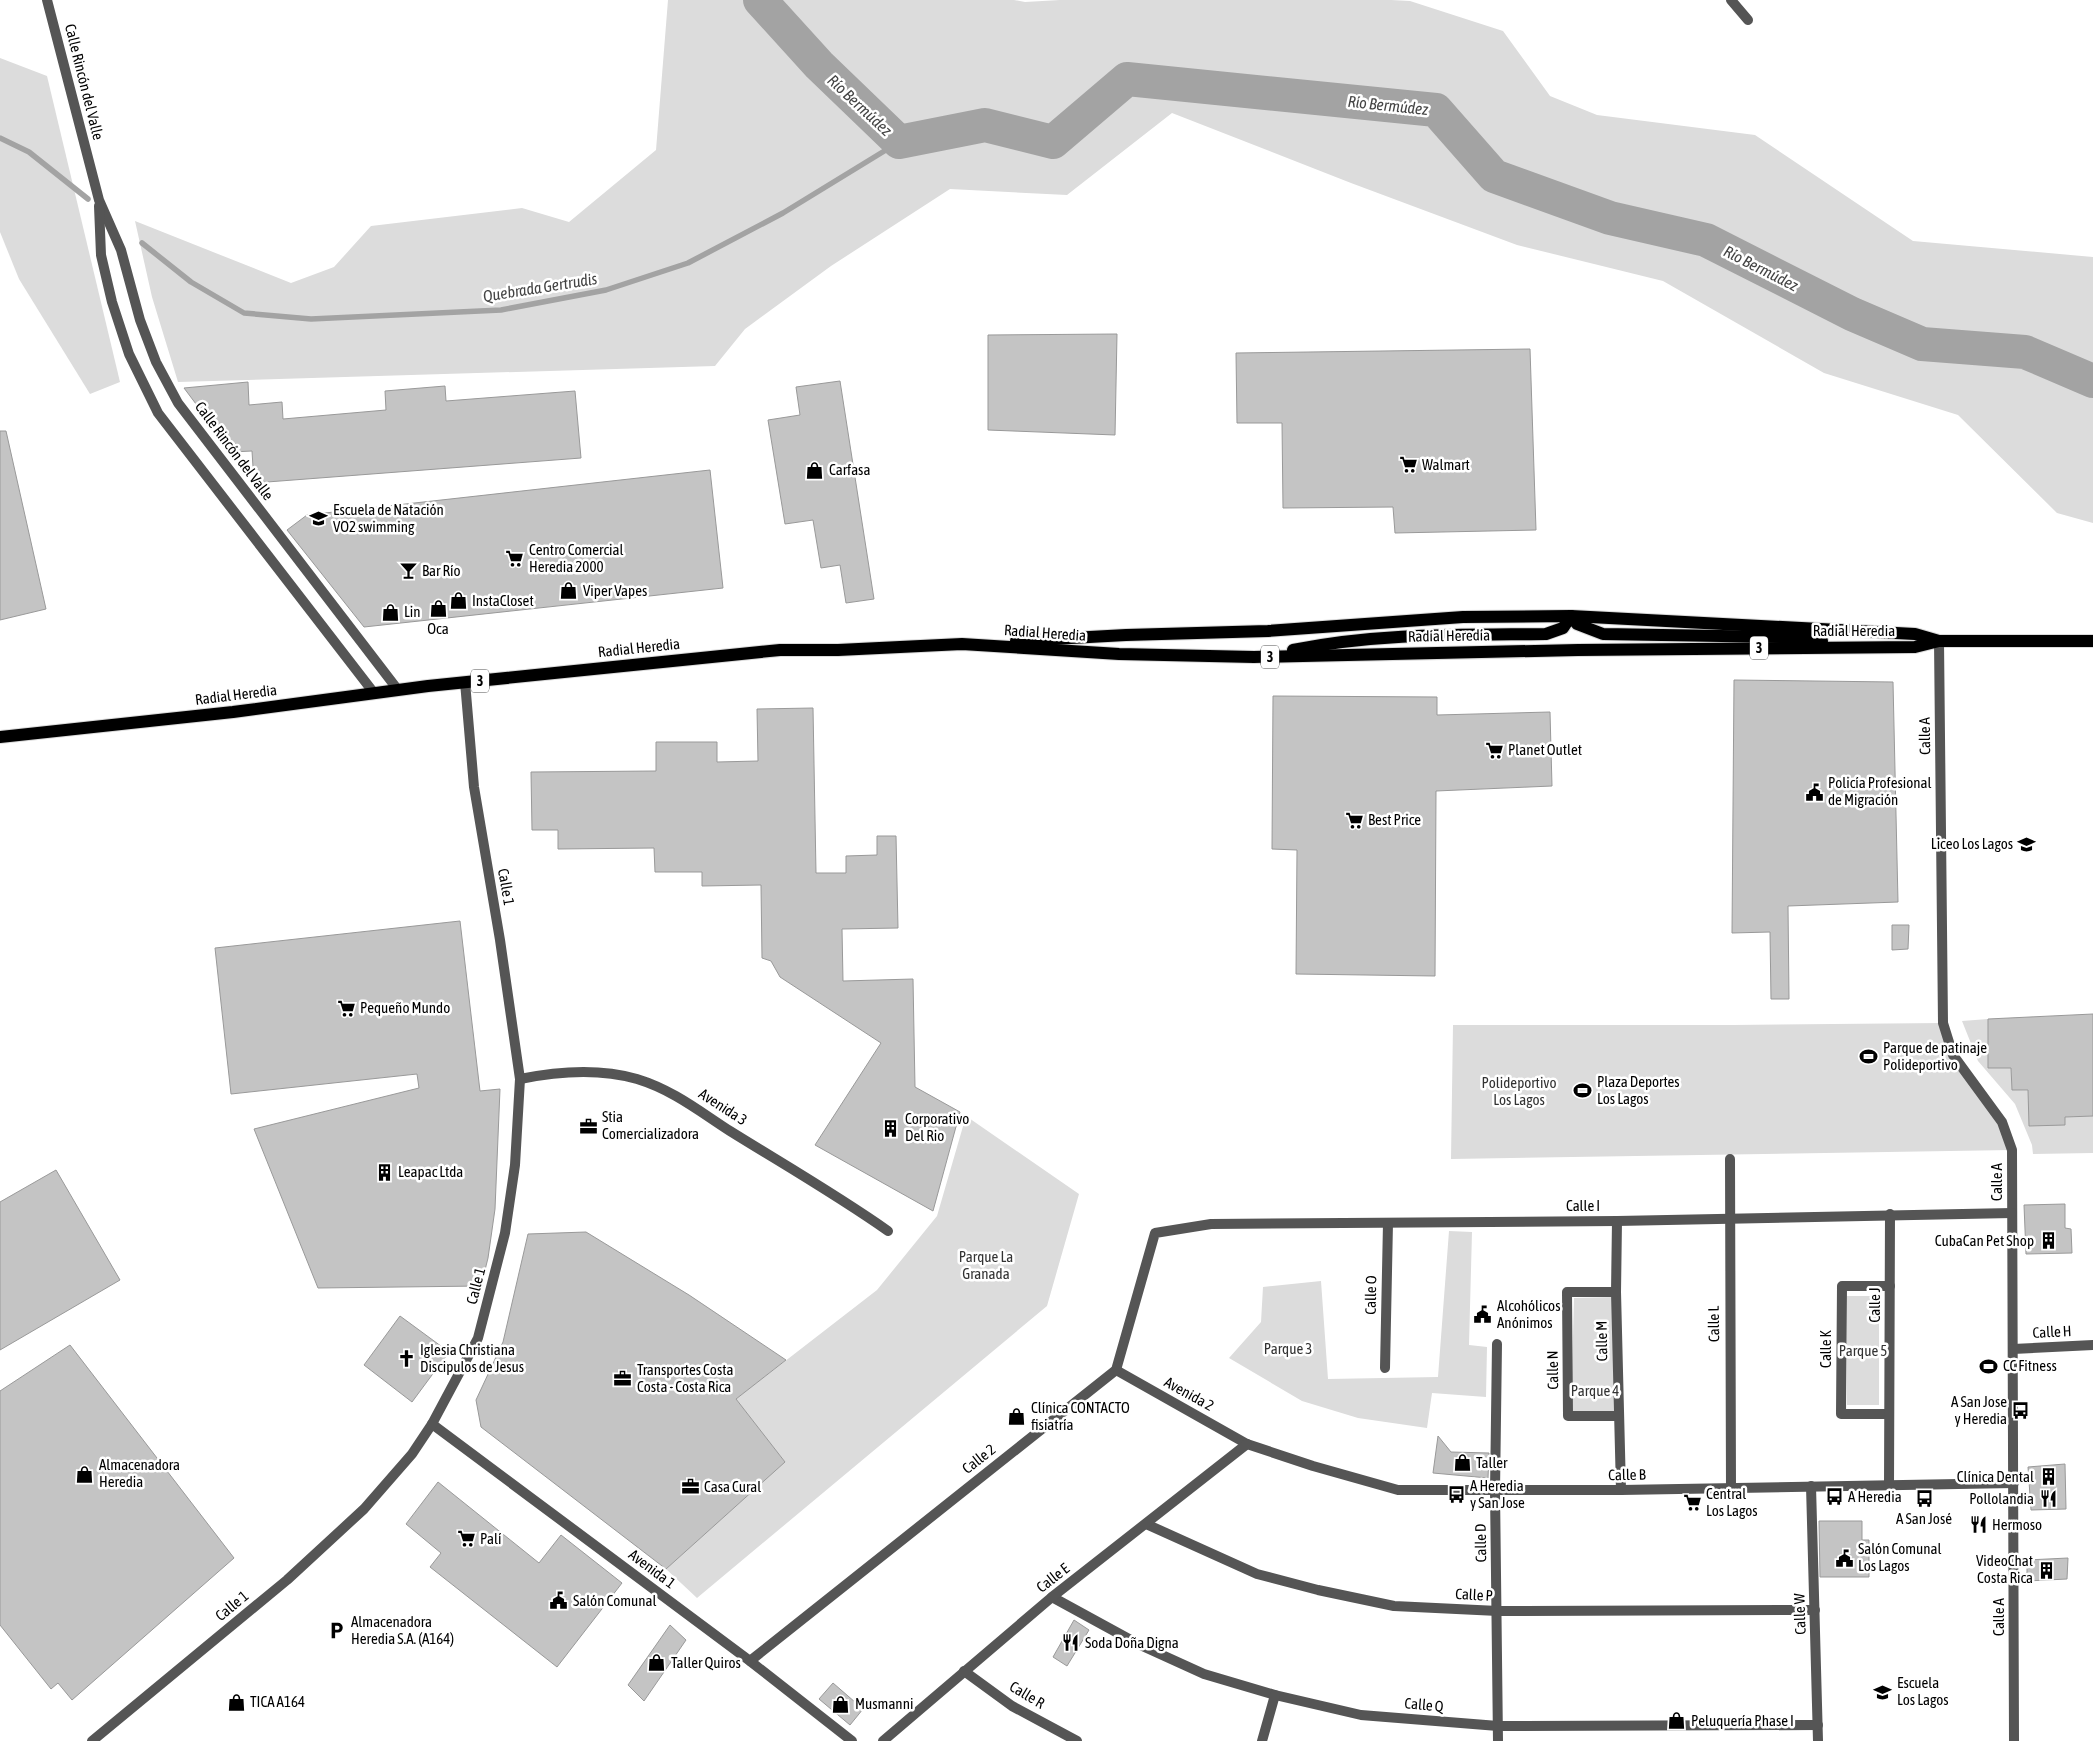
<svg xmlns="http://www.w3.org/2000/svg" width="2093" height="1741" font-family="'Asap Condensed',sans-serif">
<style>
.green{fill:#dcdcdc}
.lines{fill:none;stroke-linecap:round;stroke-linejoin:round}
.stream{stroke:#a3a3a3;stroke-width:5.5}
.river{stroke:#a3a3a3;stroke-width:34}
.building{fill:#c4c4c4;stroke:#999}
.primary-casing{stroke:#dbdbdb;stroke-width:14}
.pedestrian{stroke:#555;stroke-width:10}
.minor{stroke:#555;stroke-width:10}
.primary{stroke:#000;stroke-width:12}
.labels{text-anchor:middle;stroke-width:5;stroke-linejoin:round;paint-order:stroke}
.shield{fill:#fff;stroke:#4c4c4c;stroke-width:1}
.shield-label{font-size:14px;font-weight:bold;fill:#000}
.street-label{font-size:15px;fill:#000;stroke:#fff}
.poi-label{font-size:15px;fill:#000;stroke:#fff;text-anchor:start}
.park-label{font-size:15px;fill:#333;stroke:#fff}
.water-label{font-size:16px;font-style:italic;fill:#444;stroke:#fff}
</style>
<rect width="100%" height="100%" fill="#fff"/>
<!-- green -->
<g class="green">
<path d="M668,0H1014L1025,2L1060,0H1391L1410,1L1503,31L1550,96L1597,115L1755,135L1913,241L2093,257V523L2057,513L1958,415L1824,373L1663,281L1517,245L1351,183L1172,113L1067,195L950,189L831,266L745,329L715,366L178,382L152,297L135,221L291,283L334,267L371,226L522,208L569,222L656,150Z"/>
<path d="M0,58L47,76L120,382L90,394L19,279L0,232Z"/>
<path d="M1988,1019V1067L2011,1068L2012,1090L2057,1091L2029,1103L2065,1125V1117L2093,1116V1153L2033,1154L2032,1145L2015,1104L1978,1061L1962,1021Z"/>
<path d="M1943,1023L1953,1055L2002,1122L2012,1150L1451,1159L1453,1025H1733Z"/>
<path d="M966,1116L1079,1194L1047,1306L697,1598L666,1569L785,1462L736,1399L877,1290L937,1216Z"/>
<path d="M1449,1231L1472,1232L1469,1345L1487,1347L1486,1397L1432,1393L1427,1428L1358,1418L1302,1401L1229,1358L1261,1322L1263,1287L1321,1281L1328,1379L1438,1377Z"/>
<rect x="1847" y="1296" width="32" height="109"/>
<path d="M1615,1297L1619,1416L1571,1414L1574,1298Z"/>
</g>
<g class="lines">
<!-- stream -->
<g class="stream">
<path d="M0,138L29,152L88,199"/>
<path d="M142,243L191,282L244,313L311,319L501,310L606,290L688,263L783,213L899,142"/>
</g>
<!-- river -->
<path class="river" d="M760,0L819,65L899,142L985,125L1053,142L1127,79L1436,110L1494,176L1610,218L1706,240L1852,314L1922,344L2025,352L2093,381"/>
</g>
<!-- building -->
<g class="building">
<path d="M1117,334L1115,435L988,430V335Z"/>
<path d="M1530,349L1536,530L1395,533L1393,507L1283,508L1282,423H1237L1236,353Z"/>
<path d="M840,381L874,599L846,603L840,565L821,568L813,520L785,524L768,420L800,415L796,387Z"/>
<path d="M248,382L249,405L282,402L283,419L386,410L385,391L445,386L446,401L575,391L581,458L254,483L252,451L232,452L184,388Z"/>
<path d="M0,431H6L46,609L0,620Z"/>
<path d="M710,470L723,588L364,627L287,530L307,515Z"/>
<path d="M1734,680L1893,682L1898,902L1788,906L1789,999H1771L1770,932L1732,933Z"/>
<path d="M1273,696L1437,697V715L1550,712L1552,786L1436,791L1435,976L1296,974L1297,850L1272,849Z"/>
<path d="M813,708L816,873H846V856L877,855V836H896L898,928L842,929L843,981L913,979L915,1087L960,1112L933,1211L815,1145L881,1043L780,977L771,961L762,958L761,885L702,886V872H655L654,848L558,849V830H532L531,772L656,771V742H717V762L758,761L757,709Z"/>
<path d="M460,921L480,1091L500,1089L495,1209L488,1258L481,1286L318,1288L254,1129L419,1088L417,1074L231,1094L215,948Z"/>
<path d="M1892,925H1909L1908,949L1892,950Z"/>
<path d="M2093,1014V1116L2065,1117V1125L2029,1126L2028,1090H2012L2011,1068H1988V1019Z"/>
<path d="M56,1170L120,1280L0,1350V1202Z"/>
<path d="M2065,1204V1228L2071,1229L2072,1253L2026,1254L2024,1205Z"/>
<path d="M586,1232L689,1295L786,1360L736,1399L785,1462L666,1569L481,1427L476,1400L503,1342L528,1234Z"/>
<path d="M400,1316L449,1352L412,1402L364,1365Z"/>
<path d="M70,1345L234,1558L72,1700L58,1683L51,1689L0,1625V1391Z"/>
<path d="M1438,1436L1451,1452L1489,1453L1488,1478L1433,1473Z"/>
<path d="M2065,1464L2066,1509L2031,1510L2028,1467Z"/>
<path d="M438,1482L539,1563L561,1535L622,1583L557,1667L430,1567L441,1553L406,1524Z"/>
<path d="M1819,1521H1862V1540H1869V1577H1820Z"/>
<path d="M2068,1558L2067,1579L2027,1581V1560Z"/>
<path d="M1074,1620L1089,1630L1067,1666L1053,1657Z"/>
<path d="M670,1625L686,1640L644,1701L628,1685Z"/>
<path d="M833,1683L863,1709L850,1725L819,1699Z"/>
</g>
<g class="lines">
<defs>
<g id="primary">
<path d="M1016,641L1126,635L1268,631L1463,617L1571,616L1915,634L1939,641"/>
<path d="M1293,650C1378,633 1459,635 1546,634L1563,628L1571,616L1577,624L1603,634L1782,637L1822,641"/>
<path d="M0,737L233,712L428,686L780,650H838L962,644L1119,654L1254,657L1578,650L1915,647L1939,641H2093"/>
</g>
</defs>
<!-- primary casing -->
<use href="#primary" class="primary-casing"/>
<!-- pedestrian -->
<path class="pedestrian" d="M1811,1486L1818,1741"/>
<!-- minor -->
<g class="minor">
<path d="M47,0L99,200L121,250L140,320L156,362L178,403L398,690"/>
<path d="M1731,0L1748,20"/>
<path d="M99,206L101,255L112,302L129,354L158,413L374,693"/>
<path d="M1939,641L1943,1023L1953,1055L2002,1122L2012,1150L2014,1741"/>
<path d="M520,1079C559,1071 599,1068 637,1079C673,1090 699,1111 730,1131C783,1164 837,1195 888,1231"/>
<path d="M1730,1159L1731,1488"/>
<path d="M1617,1221L1616,1292L1621,1490"/>
<path d="M1616,1292H1567L1568,1416H1619"/>
<path d="M1497,1344L1495,1491L1498,1741"/>
<path d="M2013,1349L2093,1345"/>
<path d="M1385,1368L1388,1223"/>
<path d="M1116,1370L1247,1444L1313,1466L1398,1490H1621L2014,1483"/>
<path d="M1889,1414H1841L1842,1286H1890"/>
<path d="M432,1424L750,1661L852,1741"/>
<path d="M1889,1485L1890,1214"/>
<path d="M1146,1524L1257,1574L1318,1590L1394,1606L1498,1611L1815,1610"/>
<path d="M1052,1597L1138,1644L1204,1674L1275,1695L1361,1715L1498,1726L1818,1725"/>
<path d="M750,1661L1116,1370L1155,1233L1211,1224L1617,1221L2012,1213"/>
<path d="M964,1671L1012,1706L1077,1741"/>
<path d="M92,1741L287,1580L364,1509L412,1454L432,1424L478,1338L505,1233L515,1165L520,1079L500,940L474,787L465,682"/>
<path d="M883,1741L1052,1597L1247,1444"/>
<path d="M1262,1741L1275,1695"/>
</g>
<!-- primary -->
<use href="#primary" class="primary"/>
</g>
<!-- icons -->
<defs>
<symbol id="supermarket-bare" viewBox="-9 -9 18 18"><path d="M-6-5.5h2.5l.6 2H6L4.5 2H-2.5L-4.4-4H-6ZM-1.5 3.2a1.3 1.3 0 1 0 .1 0ZM3 3.2a1.3 1.3 0 1 0 .1 0Z" fill="#000" stroke="#fff" stroke-width="2.5" paint-order="stroke"/></symbol>
<symbol id="shop-bare" viewBox="-9 -9 18 18"><path d="M-5-2.5h2.3a2.7 3.5 0 0 1 5.4 0H5L5.5 6h-11ZM-1.5-2.5h3a1.5 2.3 0 0 0-3 0Z" fill="#000" stroke="#fff" stroke-width="2.5" paint-order="stroke"/></symbol>
<symbol id="school-bare" viewBox="-9 -9 18 18"><path d="M0-5L7-2L0 1L-7-2ZM-4 1L0 2.5L4 1V4Q0 6-4 4Z" fill="#000" stroke="#fff" stroke-width="2.5" paint-order="stroke"/></symbol>
<symbol id="bar-bare" viewBox="-9 -9 18 18"><path d="M-6-5H6L.8 .8V4.5H3.5V6h-7V4.5H-.8V.8Z" fill="#000" stroke="#fff" stroke-width="2.5" paint-order="stroke"/></symbol>
<symbol id="civic-bare" viewBox="-9 -9 18 18"><path d="M-.6-6.5H3V-4.5H.6V-3L4-1V1h2V6H-6V1h2V-1L-.6-3ZM-1.2 2.5V6h2.4V2.5Z" fill="#000" stroke="#fff" stroke-width="2.5" paint-order="stroke"/></symbol>
<symbol id="stadium-bare" viewBox="-9 -9 18 18"><path d="M0-5a6.5 5 0 1 0 0 10a6.5 5 0 1 0 0-10ZM-3.5-1.8h7v3.6h-7Z" fill="#000" stroke="#fff" stroke-width="2.5" paint-order="stroke"/></symbol>
<symbol id="office-bare" viewBox="-9 -9 18 18"><path d="M-6-3h4V-5.5h4V-3h4V5H-6ZM-1-4.5V-3h2v-1.5ZM-6 0V1H6V0Z" fill="#000" stroke="#fff" stroke-width="2.5" paint-order="stroke"/></symbol>
<symbol id="building-bare" viewBox="-9 -9 18 18"><path d="M-4-6H4V6H1V3H-1V6H-4ZM-2.5-4.3h1.7v1.8h-1.7ZM.8-4.3h1.7v1.8H.8ZM-2.5-1h1.7V.8h-1.7ZM.8-1h1.7V.8H.8Z" fill="#000" stroke="#fff" stroke-width="2.5" paint-order="stroke"/></symbol>
<symbol id="church-bare" viewBox="-9 -9 18 18"><path d="M-1.2-6h2.4v3.5h3.3v2.4h-3.3V6h-2.4V-.1h-3.3v-2.4h3.3Z" fill="#000" stroke="#fff" stroke-width="2.5" paint-order="stroke"/></symbol>
<symbol id="bus-bare" viewBox="-9 -9 18 18"><path d="M-5-6H5V4H4V6H2V4H-2V6H-4V4H-5ZM-3.5-4V0h7V-4ZM-3.5 1.2v1.5H-2V1.2ZM2 1.2v1.5H3.5V1.2Z" fill="#000" stroke="#fff" stroke-width="2.5" paint-order="stroke"/></symbol>
<symbol id="restaurant-bare" viewBox="-9 -9 18 18"><path d="M-5-6h1v4h1v-4h1v4h1v-4h1v5L-1.5 .5V6h-2V.5L-5-1ZM5-6V6H3V1.5H1.5Q1.5-4 5-6Z" fill="#000" stroke="#fff" stroke-width="2.5" paint-order="stroke"/></symbol>
<symbol id="parking-bare" viewBox="-9 -9 18 18"><path d="M-3.5-5.5H1a3.5 3.5 0 0 1 0 7H-1V5.5H-3.5ZM-1-3.4V-.6H.8a1.4 1.4 0 0 0 0-2.8Z" fill="#000" stroke="#fff" stroke-width="2.5" paint-order="stroke"/></symbol>
</defs>
<g fill-rule="evenodd">
<use href="#supermarket-bare" x="1396" y="452" width="25" height="25"/>
<use href="#shop-bare" x="802" y="458" width="25" height="25"/>
<use href="#school-bare" x="306" y="506" width="25" height="25"/>
<use href="#supermarket-bare" x="502" y="546" width="25" height="25"/>
<use href="#bar-bare" x="396" y="558" width="25" height="25"/>
<use href="#shop-bare" x="556" y="578" width="25" height="25"/>
<use href="#shop-bare" x="446" y="588" width="25" height="25"/>
<use href="#shop-bare" x="426" y="596" width="25" height="25"/>
<use href="#shop-bare" x="378" y="600" width="25" height="25"/>
<use href="#supermarket-bare" x="1482" y="738" width="25" height="25"/>
<use href="#civic-bare" x="1802" y="780" width="25" height="25"/>
<use href="#supermarket-bare" x="1342" y="808" width="25" height="25"/>
<use href="#school-bare" x="2014" y="832" width="25" height="25"/>
<use href="#supermarket-bare" x="334" y="996" width="25" height="25"/>
<use href="#stadium-bare" x="1856" y="1044" width="25" height="25"/>
<use href="#stadium-bare" x="1570" y="1078" width="25" height="25"/>
<use href="#office-bare" x="576" y="1114" width="25" height="25"/>
<use href="#building-bare" x="878" y="1116" width="25" height="25"/>
<use href="#building-bare" x="372" y="1160" width="25" height="25"/>
<use href="#building-bare" x="2036" y="1228" width="25" height="25"/>
<use href="#civic-bare" x="1470" y="1302" width="25" height="25"/>
<use href="#church-bare" x="394" y="1346" width="25" height="25"/>
<use href="#stadium-bare" x="1976" y="1354" width="25" height="25"/>
<use href="#office-bare" x="610" y="1366" width="25" height="25"/>
<use href="#bus-bare" x="2008" y="1398" width="25" height="25"/>
<use href="#shop-bare" x="1004" y="1404" width="25" height="25"/>
<use href="#shop-bare" x="1450" y="1450" width="25" height="25"/>
<use href="#shop-bare" x="72" y="1462" width="25" height="25"/>
<use href="#building-bare" x="2036" y="1464" width="25" height="25"/>
<use href="#office-bare" x="678" y="1474" width="25" height="25"/>
<use href="#bus-bare" x="1444" y="1482" width="25" height="25"/>
<use href="#bus-bare" x="1822" y="1484" width="25" height="25"/>
<use href="#bus-bare" x="1912" y="1486" width="25" height="25"/>
<use href="#restaurant-bare" x="2036" y="1486" width="25" height="25"/>
<use href="#supermarket-bare" x="1680" y="1490" width="25" height="25"/>
<use href="#restaurant-bare" x="1966" y="1512" width="25" height="25"/>
<use href="#supermarket-bare" x="454" y="1526" width="25" height="25"/>
<use href="#civic-bare" x="1832" y="1546" width="25" height="25"/>
<use href="#building-bare" x="2034" y="1558" width="25" height="25"/>
<use href="#civic-bare" x="546" y="1588" width="25" height="25"/>
<use href="#parking-bare" x="324" y="1618" width="25" height="25"/>
<use href="#restaurant-bare" x="1058" y="1630" width="25" height="25"/>
<use href="#shop-bare" x="644" y="1650" width="25" height="25"/>
<use href="#school-bare" x="1870" y="1680" width="25" height="25"/>
<use href="#shop-bare" x="224" y="1690" width="25" height="25"/>
<use href="#shop-bare" x="828" y="1692" width="25" height="25"/>
<use href="#shop-bare" x="1664" y="1708" width="25" height="25"/>
</g>
<g class="labels">
<!-- shield labels -->
<g class="shield">
<rect x="1750" y="636.5" width="18" height="23" rx="4"/>
<rect x="1261" y="645.5" width="18" height="23" rx="4"/>
<rect x="471" y="669.5" width="18" height="23" rx="4"/>
</g>
<g class="shield-label">
<text x="1759" y="653">3</text>
<text x="1270" y="662">3</text>
<text x="480" y="686">3</text>
</g>
<!-- street labels -->
<g class="street-label">
<text transform="translate(84 82) rotate(76)" y="5">Calle Rincón del Valle</text>
<text transform="translate(234 451) rotate(53)" y="5">Calle Rincón del Valle</text>
<text x="1854" y="636">Radial Heredia</text>
<text transform="translate(1045 633) rotate(4)" y="5">Radial Heredia</text>
<text transform="translate(1449 636) rotate(-1)" y="5">Radial Heredia</text>
<text transform="translate(639 648) rotate(-6)" y="5">Radial Heredia</text>
<text transform="translate(236 695) rotate(-7)" y="5">Radial Heredia</text>
<text transform="translate(1925 736) rotate(-91)" y="5">Calle A</text>
<text transform="translate(506 887) rotate(80)" y="5">Calle 1</text>
<text transform="translate(723 1107) rotate(33)" y="5">Avenida 3</text>
<text transform="translate(1997 1182) rotate(-90)" y="5">Calle A</text>
<text x="1583" y="1211">Calle I</text>
<text transform="translate(476 1286) rotate(-76)" y="5">Calle 1</text>
<text transform="translate(1371 1295) rotate(-89)" y="5">Calle O</text>
<text transform="translate(1875 1305) rotate(-90)" y="5">Calle J</text>
<text transform="translate(1714 1324) rotate(-91)" y="5">Calle L</text>
<text transform="translate(2052 1332) rotate(-3)" y="5">Calle H</text>
<text transform="translate(1602 1341) rotate(-91)" y="5">Calle M</text>
<text transform="translate(1826 1349) rotate(-90)" y="5">Calle K</text>
<text transform="translate(1553 1370) rotate(-91)" y="5">Calle N</text>
<text transform="translate(1189 1394) rotate(29)" y="5">Avenida 2</text>
<text transform="translate(979 1459) rotate(-38)" y="5">Calle 2</text>
<text transform="translate(1627 1475) rotate(-1)" y="5">Calle B</text>
<text transform="translate(1481 1543) rotate(-91)" y="5">Calle D</text>
<text transform="translate(652 1569) rotate(37)" y="5">Avenida 1</text>
<text transform="translate(1053 1578) rotate(-38)" y="5">Calle E</text>
<text transform="translate(1474 1595) rotate(3)" y="5">Calle P</text>
<text transform="translate(232 1606) rotate(-40)" y="5">Calle 1</text>
<text transform="translate(1800 1614) rotate(-92)" y="5">Calle W</text>
<text transform="translate(1999 1617) rotate(-90)" y="5">Calle A</text>
<text transform="translate(1027 1695) rotate(31)" y="5">Calle R</text>
<text transform="translate(1424 1705) rotate(5)" y="5">Calle Q</text>
</g>
<!-- poi labels -->
<g class="poi-label">
<text x="1422" y="470">Walmart</text>
<text x="829" y="475">Carfasa</text>
<text x="333" y="515">Escuela de Natación<tspan x="333" dy="17">VO2 swimming</tspan></text>
<text x="529" y="555">Centro Comercial<tspan x="529" dy="17">Heredia 2000</tspan></text>
<text x="422" y="576">Bar Río</text>
<text x="583" y="596">Viper Vapes</text>
<text x="472" y="606">InstaCloset</text>
<text x="404" y="617">Lin</text>
<text x="438" y="634" text-anchor="middle">Oca</text>
<text x="1508" y="755">Planet Outlet</text>
<text x="1828" y="788">Policía Profesional<tspan x="1828" dy="17">de Migración</tspan></text>
<text x="1368" y="825">Best Price</text>
<text x="2013" y="849" text-anchor="end">Liceo Los Lagos</text>
<text x="360" y="1013">Pequeño Mundo</text>
<text x="1883" y="1053">Parque de patinaje<tspan x="1883" dy="17">Polideportivo</tspan></text>
<text x="1597" y="1087">Plaza Deportes<tspan x="1597" dy="17">Los Lagos</tspan></text>
<text x="602" y="1122">Stia<tspan x="602" dy="17">Comercializadora</tspan></text>
<text x="905" y="1124">Corporativo<tspan x="905" dy="17">Del Rio</tspan></text>
<text x="398" y="1177">Leapac Ltda</text>
<text x="2034" y="1246" text-anchor="end">CubaCan Pet Shop</text>
<text x="1497" y="1311">Alcohólicos<tspan x="1497" dy="17">Anónimos</tspan></text>
<text x="420" y="1355">Iglesia Christiana<tspan x="420" dy="17">Discipulos de Jesus</tspan></text>
<text x="2003" y="1371">CC Fitness</text>
<text x="637" y="1375">Transportes Costa<tspan x="637" dy="17">Costa - Costa Rica</tspan></text>
<text x="2007" y="1407" text-anchor="end">A San Jose<tspan x="2007" dy="17">y Heredia</tspan></text>
<text x="1031" y="1413">Clínica CONTACTO<tspan x="1031" dy="17">fisiatría</tspan></text>
<text x="1476" y="1468">Taller</text>
<text x="99" y="1470">Almacenadora<tspan x="99" dy="17">Heredia</tspan></text>
<text x="2034" y="1482" text-anchor="end">Clínica Dental</text>
<text x="1470" y="1491">A Heredia<tspan x="1470" dy="17">y San Jose</tspan></text>
<text x="704" y="1492">Casa Cural</text>
<text x="1706" y="1499">Central<tspan x="1706" dy="17">Los Lagos</tspan></text>
<text x="1848" y="1502">A Heredia</text>
<text x="2034" y="1504" text-anchor="end">Pollolandia</text>
<text x="1924" y="1524" text-anchor="middle">A San José</text>
<text x="1992" y="1530">Hermoso</text>
<text x="480" y="1544">Palí</text>
<text x="1858" y="1554">Salón Comunal<tspan x="1858" dy="17">Los Lagos</tspan></text>
<text x="2033" y="1566" text-anchor="end">VideoChat<tspan x="2033" dy="17">Costa Rica</tspan></text>
<text x="573" y="1606">Salón Comunal</text>
<text x="351" y="1627">Almacenadora<tspan x="351" dy="17">Heredia S.A. (A164)</tspan></text>
<text x="1085" y="1648">Soda Doña Digna</text>
<text x="671" y="1668">Taller Quiros</text>
<text x="1897" y="1688">Escuela<tspan x="1897" dy="17">Los Lagos</tspan></text>
<text x="250" y="1707">TICA A164</text>
<text x="855" y="1709">Musmanni</text>
<text x="1691" y="1726">Peluquería Phase I</text>
</g>
<!-- park labels -->
<g class="park-label">
<text x="1519" y="1088">Polideportivo<tspan x="1519" dy="17">Los Lagos</tspan></text>
<text x="986" y="1262">Parque La<tspan x="986" dy="17">Granada</tspan></text>
<text x="1288" y="1354">Parque 3</text>
<text x="1863" y="1356">Parque 5</text>
<text x="1595" y="1396">Parque 4</text>
</g>
<!-- water labels -->
<g class="water-label">
<text transform="translate(860 105) rotate(43)" y="6">Río Bermúdez</text>
<text transform="translate(1388 105) rotate(6)" y="6">Río Bermúdez</text>
<text transform="translate(1761 268) rotate(27)" y="6">Río Bermúdez</text>
<text transform="translate(540 287) rotate(-9)" y="6">Quebrada Gertrudis</text>
</g>
</g>
</svg>
